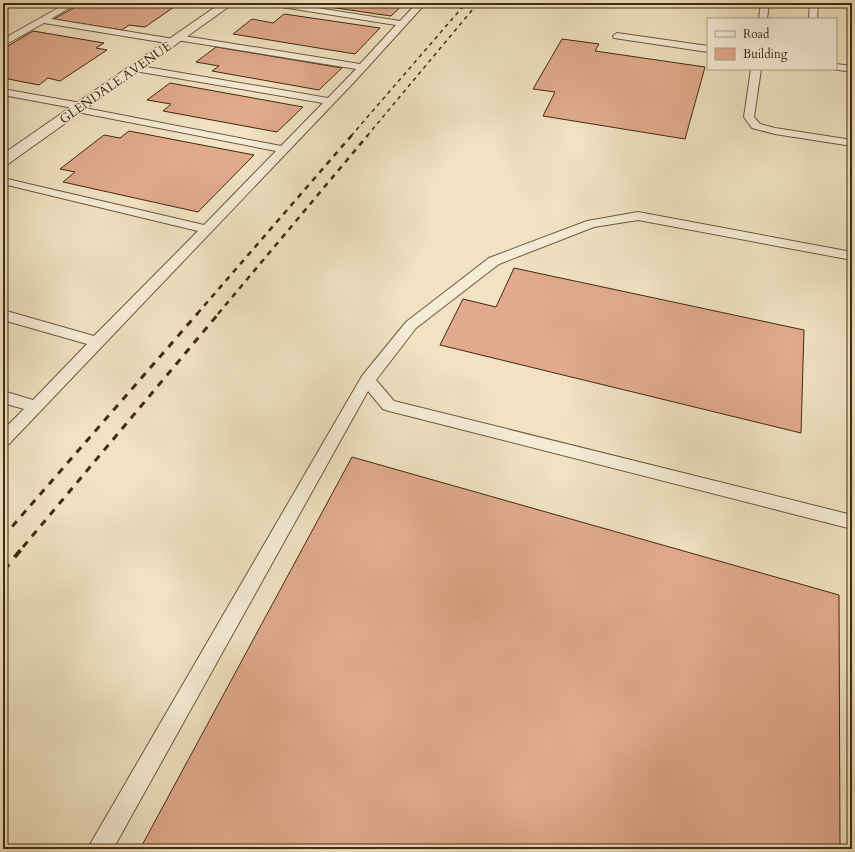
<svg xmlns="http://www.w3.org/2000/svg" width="855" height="852" font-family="Cardo,serif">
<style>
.building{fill:#e1aa8d;stroke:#442a0e}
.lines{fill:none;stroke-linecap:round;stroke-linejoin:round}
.service-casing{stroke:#6f583b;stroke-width:2}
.minor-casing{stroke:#6f583b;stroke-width:2}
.service{fill:#f5ecd7;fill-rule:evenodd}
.minor{fill:#f5ecd7;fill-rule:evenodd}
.rail-far3{stroke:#442a0e;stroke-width:1.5;stroke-dasharray:4 4;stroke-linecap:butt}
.rail-far2{stroke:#442a0e;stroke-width:2.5;stroke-dasharray:5.5 5.5;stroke-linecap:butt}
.rail-far1{stroke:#442a0e;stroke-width:3;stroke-dasharray:7 7;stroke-linecap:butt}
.rail{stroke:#442a0e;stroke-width:4;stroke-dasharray:9 9;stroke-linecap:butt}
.labels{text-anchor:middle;stroke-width:3;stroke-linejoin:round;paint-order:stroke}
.far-street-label{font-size:13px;fill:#442a0e;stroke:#f5ecd7}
</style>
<rect width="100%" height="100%" fill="#f0e2c2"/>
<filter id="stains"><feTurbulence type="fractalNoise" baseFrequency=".005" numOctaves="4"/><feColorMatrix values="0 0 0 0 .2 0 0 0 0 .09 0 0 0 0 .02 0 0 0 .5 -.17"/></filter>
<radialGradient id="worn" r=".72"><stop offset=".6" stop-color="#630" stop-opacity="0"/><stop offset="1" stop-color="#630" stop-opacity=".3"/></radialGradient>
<!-- building -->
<g class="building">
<path d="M82,3H164L161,5L174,7L145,27L129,25L122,30L54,19Z"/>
<path d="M301,3H405L391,16Z"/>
<path d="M284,14L380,28L355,54L233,34L252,19L273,23Z"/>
<path d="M33,31L104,43L96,48L107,50L60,81L48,78L39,85L3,78V49Z"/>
<path d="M562,39L599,44L595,51L705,67L685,139L543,116L555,92L533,89Z"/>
<path d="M216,47L342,68L319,90L212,71L219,66L196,62Z"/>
<path d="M170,83L303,107L277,132L163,111L171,104L147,100Z"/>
<path d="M129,131L254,155L198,212L63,182L75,172L60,169L104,135L120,138Z"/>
<path d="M514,268L804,330L801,433L440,345L463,299L496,307Z"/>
<path d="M352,457L839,595L840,849H140Z"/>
</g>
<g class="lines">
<defs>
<g id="service">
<path d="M67,3H77L51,19L174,39L175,36L178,35L360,64L396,25L269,5L265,3H285L400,21L417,3H426L356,80L9,444L3,446V430L24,409L3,403V391L33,400L87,344L3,320V310L94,336L198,231L3,184V178L204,225L276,151L77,112L73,111V108L3,95V89L81,103L85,104L86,106L85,108L281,146L323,103L135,71L130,68L135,65L328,98L356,69L177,40L176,43L173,44L44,23L3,46V39Z"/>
<path d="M761,3H769L767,19H759Z"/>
<path d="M810,3H818L817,19H809Z"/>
<path d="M617,33L708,46V52L614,38L613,36Z"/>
<path d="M836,64L852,66V72L833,69H836Z"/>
<path d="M751,69H761L754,117L760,124L775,128L852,140V146L775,134L752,128L744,117Z"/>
<path d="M638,212L852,252V260L638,220L594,227L499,264L416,328L376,380L394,401L852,515V529L389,411L383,409L368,391L113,849H88L92,841L362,376L406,322L489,258L587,221Z"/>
</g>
<path id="minor" d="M221,3H234L8,164L3,166V154Z"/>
</defs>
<!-- service casing -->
<use href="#service" class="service-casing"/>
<!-- minor casing -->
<use href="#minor" class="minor-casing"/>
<!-- service -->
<use href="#service" class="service"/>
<!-- minor -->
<use href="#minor" class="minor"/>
<!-- rail-far3 -->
<g class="rail-far3">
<path d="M351,136L466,3"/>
<path d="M367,136L478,3"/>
</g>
<!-- rail-far2 -->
<g class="rail-far2">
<path d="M197,314L352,135"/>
<path d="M218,314L368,135"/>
</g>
<!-- rail-far1 -->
<g class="rail-far1">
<path d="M3,537L198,313"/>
<path d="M23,547L219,313"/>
</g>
<!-- rail -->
<path class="rail" d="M3,571L24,546"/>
</g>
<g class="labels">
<!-- far-street labels -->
<g class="far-street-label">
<text transform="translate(115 82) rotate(-35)" y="5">GLENDALE AVENUE</text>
</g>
</g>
<!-- margin -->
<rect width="855" height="852" fill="none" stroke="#f0e2c2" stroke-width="16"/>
<rect x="4" y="4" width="847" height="844" fill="none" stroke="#442a0e" stroke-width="2"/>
<rect x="8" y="8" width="839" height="836" fill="none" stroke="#442a0e"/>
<!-- legend -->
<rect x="707" y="18" width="130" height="52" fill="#f5ecd7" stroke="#ae9e87"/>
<rect x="715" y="31" width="20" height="6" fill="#f5ecd7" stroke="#ae9e87"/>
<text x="743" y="38" font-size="12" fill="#442a0e">Road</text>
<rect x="715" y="48" width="20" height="12" fill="#e1aa8d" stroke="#ae9e87"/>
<text x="743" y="58" font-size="12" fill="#442a0e">Building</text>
<rect width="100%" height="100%" filter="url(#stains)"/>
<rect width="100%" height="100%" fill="url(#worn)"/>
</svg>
